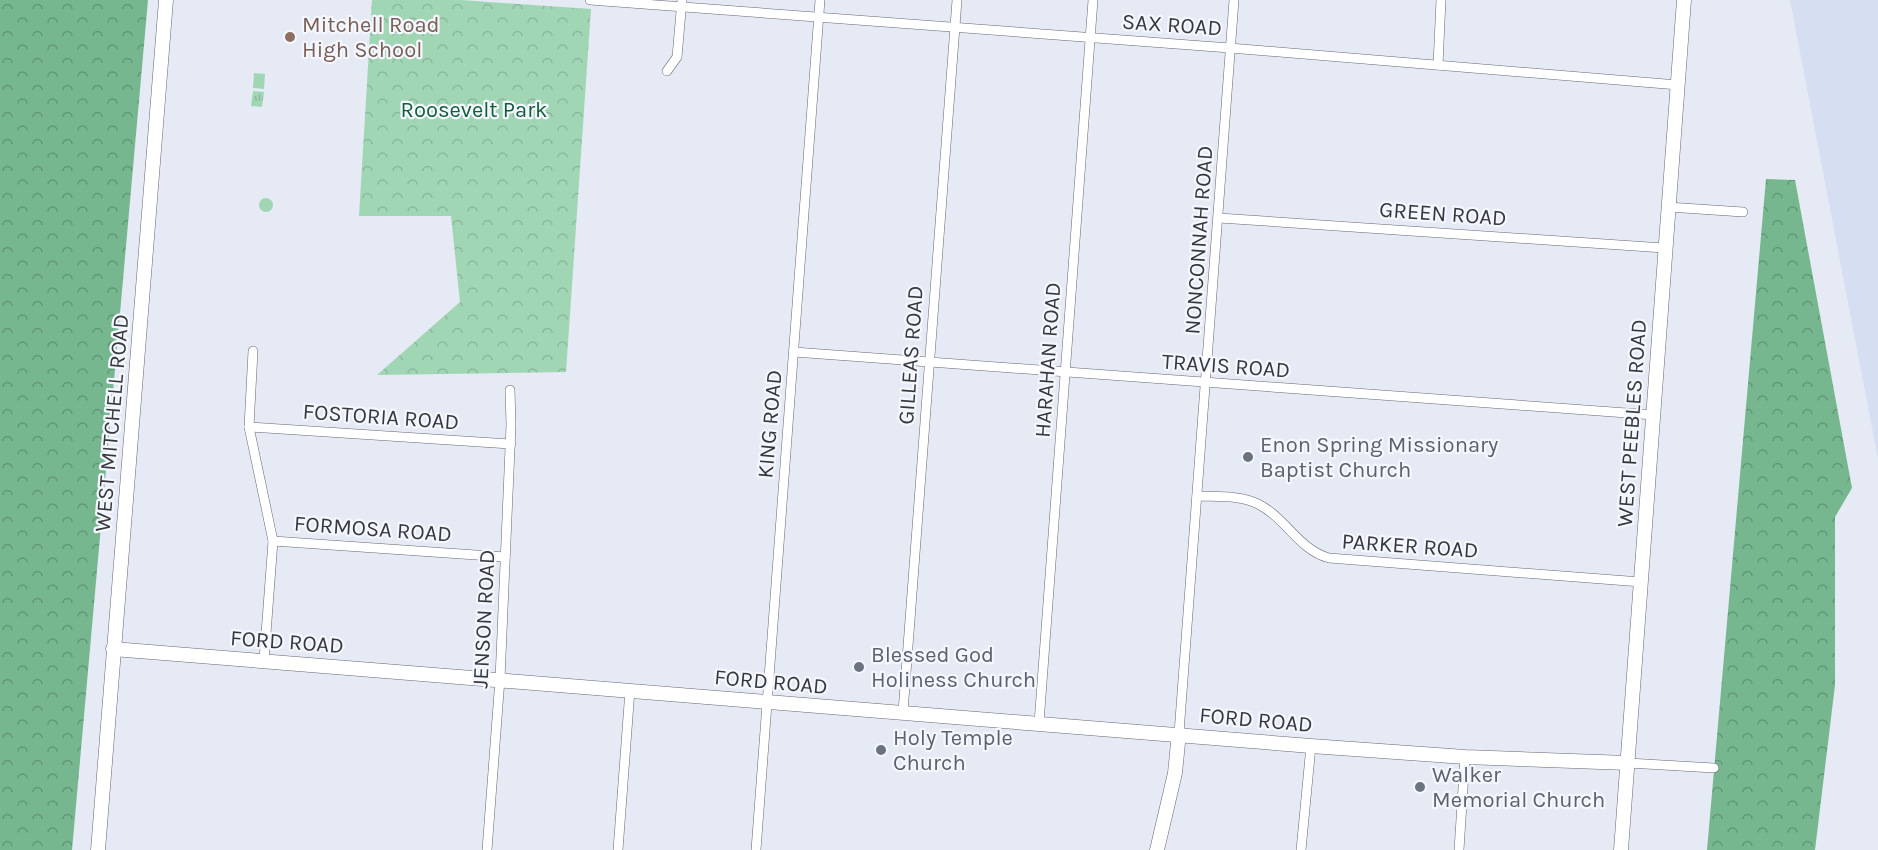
<svg xmlns="http://www.w3.org/2000/svg" width="1878" height="850" font-family="Karla,sans-serif">
<style>
.built{fill:#d6dff1}
.grass{fill:url(#grass-tufts)}
.forest{fill:url(#forest-crowns)}
.park{fill:url(#park-crowns)}
.lines{fill:none;stroke-linecap:round;stroke-linejoin:round}
.street-casing{stroke:#646872;stroke-width:10}
.secondary-casing{stroke:#646872;stroke-width:15}
.street{stroke:#fff;stroke-width:9}
.secondary{stroke:#fff;stroke-width:14}
.education-dot{fill:#8d6e63;stroke:#f4f7fe;stroke-width:2}
.worship-dot{fill:#6b7280;stroke:#f4f7fe;stroke-width:2}
.labels{text-anchor:middle;stroke-width:4.5;stroke-linejoin:round;paint-order:stroke}
.education-label{font-size:22px;fill:#785e54;stroke:#f4f7fe;text-anchor:start}
.street-label{font-size:22px;fill:#36383d;stroke:#f4f7fe}
.park-label{font-size:22px;fill:#105e39;stroke:#f4f7fe}
.worship-label{font-size:22px;fill:#5b616d;stroke:#f4f7fe;text-anchor:start}
</style>
<defs>
<pattern id="grass-tufts" width="24" height="20" patternUnits="userSpaceOnUse" patternTransform="scale(1.5)"><rect width="24" height="20" fill="#a1d6b5"/><path d="M3 7l-1-3M5 7V3M7 7l1-3M15 17l-1-3M17 17v-4M19 17l1-3" fill="none" stroke="#8bb89d"/></pattern>
<pattern id="forest-crowns" width="20" height="18" patternUnits="userSpaceOnUse" patternTransform="scale(1.5)"><rect width="20" height="18" fill="#76b790"/><path d="M2 6a3 3 0 1 1 6 0M12 15a3 3 0 1 1 6 0" fill="none" stroke="#629677"/></pattern>
<pattern id="park-crowns" width="20" height="18" patternUnits="userSpaceOnUse" patternTransform="scale(1.5)"><rect width="20" height="18" fill="#a1d6b5"/><path d="M2 6a3 3 0 1 1 6 0M12 15a3 3 0 1 1 6 0" fill="none" stroke="#8bb89d"/></pattern>
</defs>
<rect width="100%" height="100%" fill="#e5eaf5"/>
<!-- built -->
<path class="built" d="M1790,0H1878V459Z"/>
<!-- grass -->
<g class="grass">
<path d="M254,73L265,74L264,89L253,88Z"/>
<path d="M253,91L264,92L262,107L251,106Z"/>
<circle cx="266" cy="205" r="7"/>
</g>
<!-- forest -->
<g class="forest">
<path d="M0,0H148L72,850H0Z"/>
<path d="M1766,179L1795,180L1852,488L1835,517V685L1815,850H1707Z"/>
</g>
<!-- park -->
<path class="park" d="M372,0H461L591,9L566,372L377,375L460,302L451,216H359Z"/>
<g class="lines">
<defs>
<g id="street">
<path d="M590,0L1230,48L1678,85"/>
<path d="M1438,65L1441,0"/>
<path d="M667,71L677,57L682,0"/>
<path d="M1668,207L1743,212"/>
<path d="M1219,218L1664,248"/>
<path d="M253,351L249,427L273,541L264,660"/>
<path d="M794,352L1654,415"/>
<path d="M249,427L511,444"/>
<path d="M1197,496C1217,497 1240,495 1258,504C1286,518 1299,550 1329,558L1641,582"/>
<path d="M273,541L505,557"/>
<path d="M903,712L957,0"/>
<path d="M1039,723L1093,0"/>
<path d="M1179,733L1234,0"/>
<path d="M1628,763L1714,768"/>
<path d="M487,850L500,679L511,425L510,390"/>
<path d="M618,850L630,690"/>
<path d="M756,850L820,0"/>
<path d="M1301,850L1311,746"/>
<path d="M1459,850L1465,757"/>
</g>
<g id="secondary">
<path d="M113,649L1311,746L1465,757L1628,763"/>
<path d="M98,850L166,0"/>
<path d="M1157,850L1175,773L1179,733"/>
<path d="M1621,850L1684,0"/>
</g>
</defs>
<!-- street casing -->
<use href="#street" class="street-casing"/>
<!-- secondary casing -->
<use href="#secondary" class="secondary-casing"/>
<!-- street -->
<use href="#street" class="street"/>
<!-- secondary -->
<use href="#secondary" class="secondary"/>
</g>
<!-- markers -->
<circle class="education-dot" cx="290" cy="37" r="6"/>
<g class="worship-dot">
<circle cx="1248" cy="457" r="6"/>
<circle cx="859" cy="667" r="6"/>
<circle cx="881" cy="750" r="6"/>
<circle cx="1420" cy="787" r="6"/>
</g>
<g class="labels">
<!-- education labels -->
<g class="education-label">
<text x="302" y="32">Mitchell Road<tspan x="302" dy="25">High School</tspan></text>
</g>
<!-- street labels -->
<g class="street-label">
<text transform="translate(1172 24) rotate(4)" y="8">SAX ROAD</text>
<text transform="translate(1443 213) rotate(4)" y="8">GREEN ROAD</text>
<text transform="translate(1198 240) rotate(-86)" y="8">NONCONNAH ROAD</text>
<text transform="translate(910 355) rotate(-86)" y="8">GILLEAS ROAD</text>
<text transform="translate(1047 360) rotate(-86)" y="8">HARAHAN ROAD</text>
<text transform="translate(1226 365) rotate(4)" y="8">TRAVIS ROAD</text>
<text transform="translate(381 416) rotate(4)" y="8">FOSTORIA ROAD</text>
<text transform="translate(111 423) rotate(-85)" y="8">WEST MITCHELL ROAD</text>
<text transform="translate(1631 423) rotate(-86)" y="8">WEST PEEBLES ROAD</text>
<text transform="translate(769 424) rotate(-85)" y="8">KING ROAD</text>
<text transform="translate(373 528) rotate(4)" y="8">FORMOSA ROAD</text>
<text transform="translate(1410 545) rotate(4)" y="8">PARKER ROAD</text>
<text transform="translate(483 619) rotate(-87)" y="8">JENSON ROAD</text>
<text transform="translate(287 641) rotate(4)" y="8">FORD ROAD</text>
<text transform="translate(771 681) rotate(5)" y="8">FORD ROAD</text>
<text transform="translate(1256 719) rotate(5)" y="8">FORD ROAD</text>
</g>
<!-- park labels -->
<g class="park-label">
<text x="474" y="117">Roosevelt Park</text>
</g>
<!-- worship labels -->
<g class="worship-label">
<text x="1260" y="452">Enon Spring Missionary<tspan x="1260" dy="25">Baptist Church</tspan></text>
<text x="871" y="662">Blessed God<tspan x="871" dy="25">Holiness Church</tspan></text>
<text x="893" y="745">Holy Temple<tspan x="893" dy="25">Church</tspan></text>
<text x="1432" y="782">Walker<tspan x="1432" dy="25">Memorial Church</tspan></text>
</g>
</g>
</svg>
